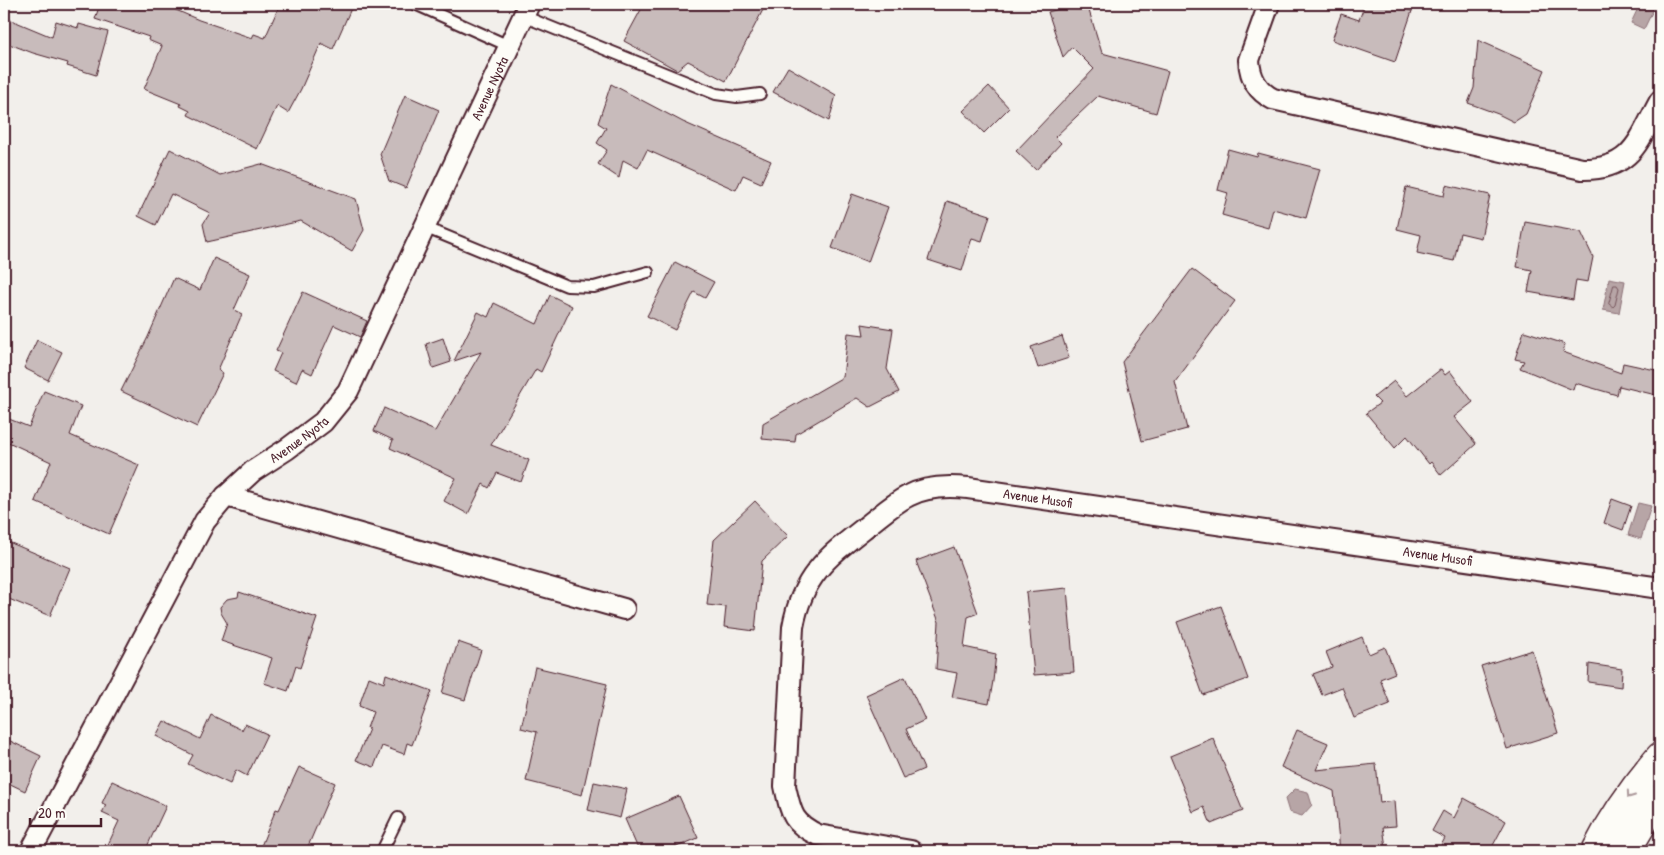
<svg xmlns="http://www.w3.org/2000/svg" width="1664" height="855" font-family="'Patrick Hand',sans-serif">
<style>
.water{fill:#b7a5a6;stroke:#8b6f75}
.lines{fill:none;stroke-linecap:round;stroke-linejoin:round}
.shore{stroke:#76555c;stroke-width:1}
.building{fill:#c8bbbb;stroke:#4a1f2b}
.service-casing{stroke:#4a1f2b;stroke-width:14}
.minor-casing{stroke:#4a1f2b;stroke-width:24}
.secondary-casing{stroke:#4a1f2b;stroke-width:31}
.service{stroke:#fdfcf7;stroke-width:10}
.minor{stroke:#fdfcf7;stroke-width:20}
.secondary{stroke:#fdfcf7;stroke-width:28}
.oneway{stroke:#ac999b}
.labels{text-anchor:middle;stroke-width:5;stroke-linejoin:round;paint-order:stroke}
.street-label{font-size:14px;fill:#4a1f2b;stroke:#fdfcf7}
</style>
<rect width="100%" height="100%" fill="#f2efeb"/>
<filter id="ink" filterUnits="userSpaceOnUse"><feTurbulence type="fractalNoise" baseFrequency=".02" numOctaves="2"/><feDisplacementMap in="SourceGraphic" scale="10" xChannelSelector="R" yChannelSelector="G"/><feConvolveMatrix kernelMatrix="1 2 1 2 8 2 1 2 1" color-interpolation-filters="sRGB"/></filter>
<g filter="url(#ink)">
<!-- water -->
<g class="water">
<path d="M1640,4H1656L1644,29L1631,23Z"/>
<path d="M1609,278L1625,281L1619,313L1603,310Z"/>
<path d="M1638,503L1651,506L1641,539L1628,535Z"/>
<path d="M1295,789L1308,792L1312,805L1302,816L1289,812L1285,799Z"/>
</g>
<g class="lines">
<!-- shore -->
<path class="shore" d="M1614,285H1617L1619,288L1615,305L1613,307L1609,304Z"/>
</g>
<!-- building -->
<g class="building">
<path d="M100,4H162L199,20L252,38L254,34L265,38L280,4H353L333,49L321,43L301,89L288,113L277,106L257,149L188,115L190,111L180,106L181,104L144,89L162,46L148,40L149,37L95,19Z"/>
<path d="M644,4H766L726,81L688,61L677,70L624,41Z"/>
<path d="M1076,4H1087L1102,53L1168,71L1156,113L1098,96L1055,137L1061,143L1036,170L1016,151L1094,69L1072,47L1063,57L1048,12Z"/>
<path d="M1365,4H1391L1412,11L1395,62L1332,40L1341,14L1359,20Z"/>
<path d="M4,17L52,37L56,21L78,28L79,24L108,32L96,75L67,66L68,63L33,53L4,42Z"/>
<path d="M1478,40L1545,70L1526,114L1514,122L1498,114L1468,103L1474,88Z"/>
<path d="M788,67L836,95L829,121L773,92Z"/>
<path d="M611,84L683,122L771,161L761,183L743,175L736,190L647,150L638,168L623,160L619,178L598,164L607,150L597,143L606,128L598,123Z"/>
<path d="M989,86L1009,108L984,133L963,111Z"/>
<path d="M405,95L439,110L406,188L389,181L380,154Z"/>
<path d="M170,149L220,175L261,164L356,199L364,230L352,251L301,221L207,242L203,224L210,213L171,194L156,225L138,216Z"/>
<path d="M1228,149L1257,157L1258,153L1320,169L1306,218L1273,209L1268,228L1222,215L1228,193L1218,190Z"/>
<path d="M1446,185L1490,195L1481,238L1460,233L1454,261L1417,253L1421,235L1397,229L1406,187L1444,196Z"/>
<path d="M852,194L888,207L868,262L832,248Z"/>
<path d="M947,201L990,215L982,241L972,238L962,271L928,260Z"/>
<path d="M1525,222L1581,232L1593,257L1588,282L1576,280L1573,300L1528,292L1532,270L1517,267Z"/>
<path d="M214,258L250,274L234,310L242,314L218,370L223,373L197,427L121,391L148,337L174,278L200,290Z"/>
<path d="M675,262L714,282L705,298L694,292L675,330L647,316Z"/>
<path d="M1192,269L1235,301L1175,382L1187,429L1142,441L1122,362Z"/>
<path d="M303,292L367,321L360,337L334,325L312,374L302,369L296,382L273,371L281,353L276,351Z"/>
<path d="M550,295L572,306L541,372L536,369L491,445L529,460L521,482L497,473L489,488L483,484L468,514L444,501L456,478L390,448L393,440L374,431L384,408L435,431L481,352L454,361L478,312L488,317L494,303L537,324Z"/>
<path d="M862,324L893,329L887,369L899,392L870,407L857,398L796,434L795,442L762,439L763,423L843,377L848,333L864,335Z"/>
<path d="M1524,331L1565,344L1563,352L1621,373L1623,363L1660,371V396L1619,386L1617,395L1575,383L1573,390L1520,368L1524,361L1515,359Z"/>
<path d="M1062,336L1069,358L1038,368L1031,347Z"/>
<path d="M443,338L451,362L433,368L426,344Z"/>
<path d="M37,340L62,352L48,380L24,368Z"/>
<path d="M1441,369L1445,375L1450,371L1473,402L1454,417L1476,444L1441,475L1431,462L1429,464L1407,436L1395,448L1366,413L1380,403L1374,397L1394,381L1407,396Z"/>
<path d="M44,391L81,406L70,435L139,465L109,534L35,501L51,462L4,440V417L29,427Z"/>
<path d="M1612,499L1631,506L1623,530L1604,523Z"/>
<path d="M755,501L788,536L762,561L755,631L724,627L726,607L707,605L714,540Z"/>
<path d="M4,540L70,568L50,616L4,597Z"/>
<path d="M954,547L978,613L968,617L964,647L996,654L993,681L989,704L952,697L957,673L936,669L939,622L916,561Z"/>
<path d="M1067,588L1074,672L1034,675L1026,592Z"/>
<path d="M239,592L317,618L300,668L296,666L288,691L264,683L272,658L221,641L227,623L221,613L220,607L227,599L238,597Z"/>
<path d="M1221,606L1248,679L1203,695L1177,622Z"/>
<path d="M1362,637L1369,654L1385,647L1395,673L1380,679L1390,704L1354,718L1342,687L1322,695L1313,674L1332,667L1326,652Z"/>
<path d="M458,642L481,650L465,700L442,693Z"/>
<path d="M1532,650L1558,733L1507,749L1481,666Z"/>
<path d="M1589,664L1622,669L1621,687L1588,682Z"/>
<path d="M535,667L607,684L582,795L526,781L537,732L521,728Z"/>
<path d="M386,674L432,691L412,745L407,743L404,754L382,746L374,767L356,760L369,729L367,728L373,712L359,706L369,677L384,683Z"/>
<path d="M905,677L925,720L906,729L924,769L903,778L866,695Z"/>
<path d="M211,715L242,730L245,724L267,734L247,776L236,770L230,784L188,764L193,755L156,736L164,721L200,739Z"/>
<path d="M1297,730L1328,743L1316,770L1376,764L1380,803L1394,801L1396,826L1383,827L1386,847L1340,851L1334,791L1281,767Z"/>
<path d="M4,738L41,756L25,791L4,781Z"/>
<path d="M1213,738L1243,811L1211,824L1204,807L1193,812L1170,756Z"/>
<path d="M299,767L335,783L306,851H259L276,809L279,810Z"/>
<path d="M112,781L166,806L145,851H105L119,821L102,813L106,805L102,803Z"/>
<path d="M594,782L627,789L620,818L588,810Z"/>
<path d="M679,796L698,838L667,851H639L625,819Z"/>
<path d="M1464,798L1506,821L1490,851H1438L1445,838L1432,831L1443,811L1454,818Z"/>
</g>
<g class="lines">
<defs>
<g id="service">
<path d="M415,4L509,46"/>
<path d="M523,16L716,94L737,97L760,94"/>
<path d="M424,227L567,286L594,287L648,272"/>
<path d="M382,851L398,818"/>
</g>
<g id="minor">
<path d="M1269,4L1249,60C1250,78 1257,91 1273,99L1582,169C1633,170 1639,139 1660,101"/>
<path d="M226,496L624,609"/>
<path id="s1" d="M31,851L205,521L226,496L253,471L287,449L323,422L348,391L529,4"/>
<path id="s2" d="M911,851L818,835C792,823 791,813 785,786L793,627C802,575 829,556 868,525C881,515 894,503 908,496C926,486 949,486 968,488L1660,588"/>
</g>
<g id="secondary">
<path d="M1596,851C1613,817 1635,786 1660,757"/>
<path d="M1626,851L1647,816L1660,799"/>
</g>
</defs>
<!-- service casing -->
<use href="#service" class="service-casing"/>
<!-- minor casing -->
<use href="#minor" class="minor-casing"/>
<!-- secondary casing -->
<use href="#secondary" class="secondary-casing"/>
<!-- service -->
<use href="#service" class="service"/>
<!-- minor -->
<use href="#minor" class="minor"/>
<!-- secondary -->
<use href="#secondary" class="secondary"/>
</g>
<!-- one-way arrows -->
<defs><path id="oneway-chevron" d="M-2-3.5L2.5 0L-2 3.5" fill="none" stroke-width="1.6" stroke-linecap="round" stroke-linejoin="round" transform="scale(1.25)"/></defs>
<use class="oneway" href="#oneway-chevron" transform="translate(1630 795) rotate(125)"/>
</g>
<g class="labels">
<!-- street labels -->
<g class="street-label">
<text dy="5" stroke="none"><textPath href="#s1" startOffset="902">Avenue Nyota</textPath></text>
<text dy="5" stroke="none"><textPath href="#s1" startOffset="498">Avenue Nyota</textPath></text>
<text dy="5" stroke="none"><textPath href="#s2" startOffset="628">Avenue Musofi</textPath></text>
<text dy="5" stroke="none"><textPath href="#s2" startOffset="1032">Avenue Musofi</textPath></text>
</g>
</g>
<!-- margin -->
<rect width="1664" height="855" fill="none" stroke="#fdfcf7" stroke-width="20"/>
<rect x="10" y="10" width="1644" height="835" fill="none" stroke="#4a1f2b" stroke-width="2" filter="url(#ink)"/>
<!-- scale -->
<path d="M30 818v8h71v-8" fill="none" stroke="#4a1f2b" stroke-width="2.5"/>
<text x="38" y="818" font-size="15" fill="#4a1f2b" stroke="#fdfcf7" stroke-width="4" paint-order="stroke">20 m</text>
</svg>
